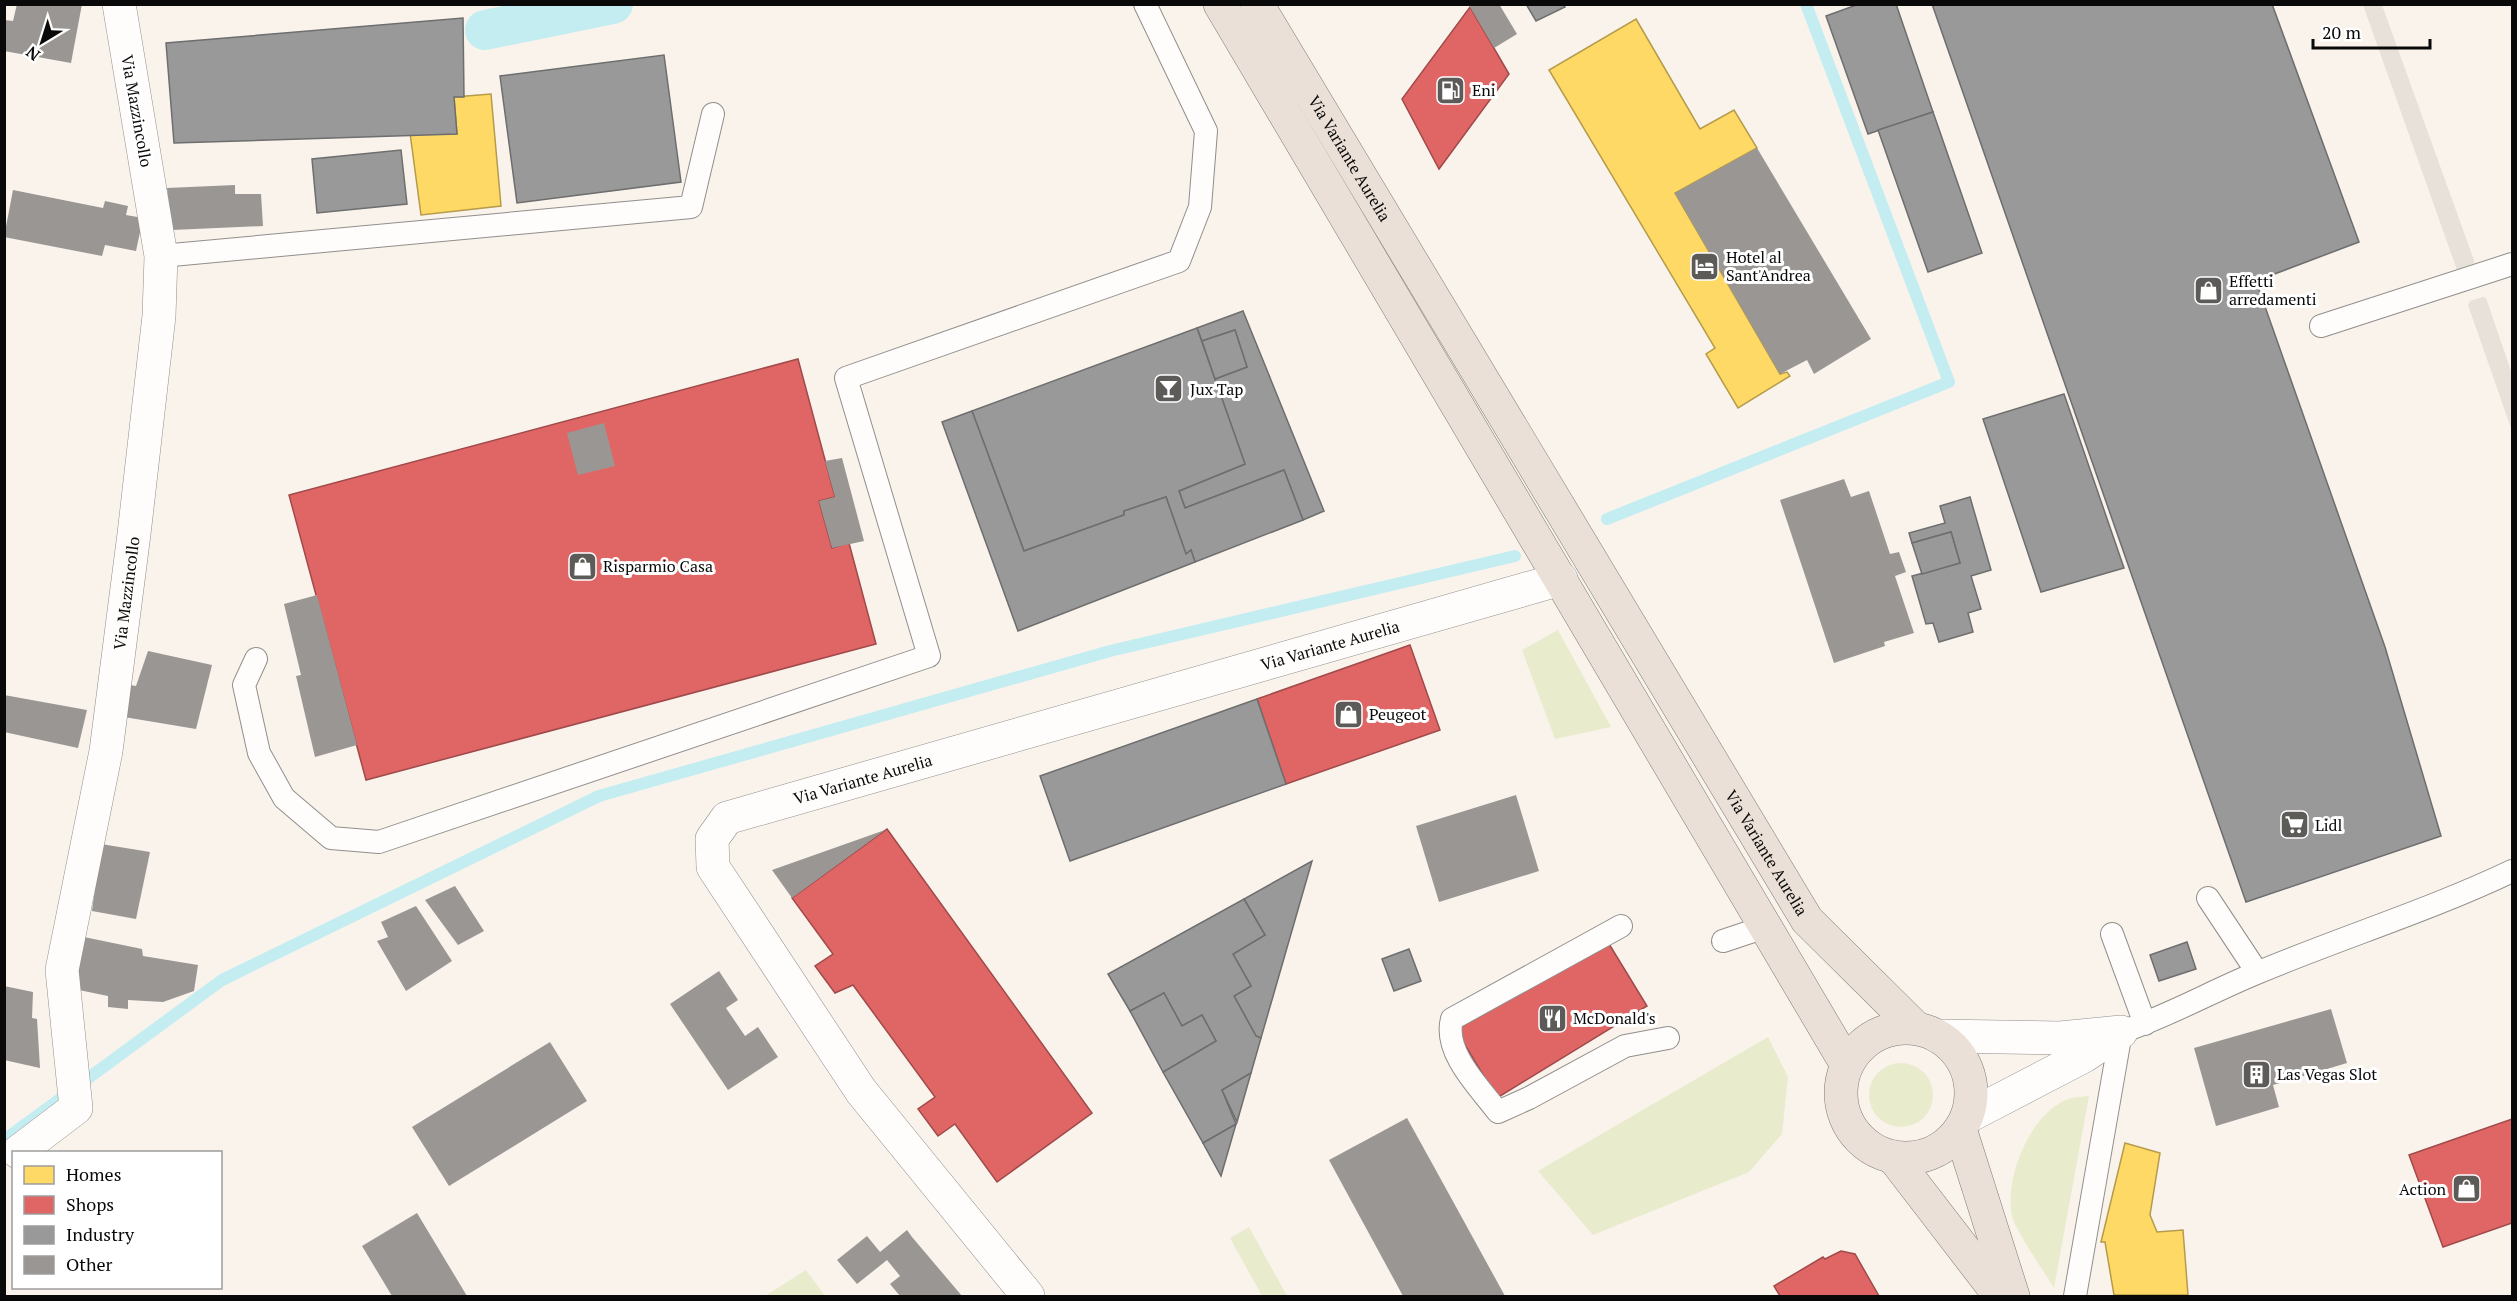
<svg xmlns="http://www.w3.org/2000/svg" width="2517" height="1301" font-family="'PT Serif',serif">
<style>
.green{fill:#e8eccd}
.plaza{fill:#e8e1d9}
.homes{fill:#ffd966;stroke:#b59b4a;stroke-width:1.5}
.shops{fill:#e06666;stroke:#a04a4a;stroke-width:1.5}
.industry{fill:#999;stroke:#6e6e6e;stroke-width:1.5}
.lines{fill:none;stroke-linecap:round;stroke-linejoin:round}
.stream{stroke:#c4edf1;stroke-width:12}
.canal{stroke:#c4edf1;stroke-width:40}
.building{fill:#9a9693}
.service-casing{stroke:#918e8b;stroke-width:24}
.minor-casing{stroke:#918e8b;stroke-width:34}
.primary-casing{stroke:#7e7c78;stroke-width:34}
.service{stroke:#fefdfc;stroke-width:22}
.minor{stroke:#fefdfc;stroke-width:33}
.primary{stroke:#eae0d7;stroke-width:33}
.labels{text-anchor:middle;stroke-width:6;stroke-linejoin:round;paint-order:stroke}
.poi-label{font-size:16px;fill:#090909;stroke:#fff;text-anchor:start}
.street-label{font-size:16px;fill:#090909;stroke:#fff}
</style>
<rect width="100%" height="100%" fill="#f9f3ec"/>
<!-- green -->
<g class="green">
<path d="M1558,630L1611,727L1555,739L1522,650Z"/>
<path d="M1768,1037L1788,1077L1782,1134L1749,1172L1593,1235L1538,1171Z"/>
<circle cx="1901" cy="1095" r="32"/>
<path d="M2089,1096L2054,1288C2045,1273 2015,1230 2012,1216C2004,1178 2030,1115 2066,1100C2072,1097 2081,1097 2089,1096Z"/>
<path d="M1249,1227L1287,1296H1262L1230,1238Z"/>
<path d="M806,1270L825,1296H765Z"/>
</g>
<!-- plaza -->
<g class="plaza">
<path d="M2363,5H2382L2475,263L2457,270Z"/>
<path d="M2483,297L2486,298L2512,374V431L2468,305L2470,301Z"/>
</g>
<!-- homes -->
<g class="homes">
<path d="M1636,19L1700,129L1734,110L1757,148L1675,193L1780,374L1787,372L1790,376L1738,408L1706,354L1715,348L1549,70Z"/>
<path d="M491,94L501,206L421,215L410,133L457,134L454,97Z"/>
<path d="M2125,1143L2160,1153L2150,1215L2157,1232L2183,1230L2188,1295H2114L2105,1242H2101Z"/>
</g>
<!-- shops -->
<g class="shops">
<path d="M1470,7L1509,74L1439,169L1402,99Z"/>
<path d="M798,359L835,497L819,501L832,548L849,543L876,644L366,780L289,495Z"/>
<path d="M1410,645L1440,730L1286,784L1257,699Z"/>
<path d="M887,829L1092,1113L997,1182L955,1124L938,1136L918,1109L935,1097L853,985L835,993L815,966L833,954L792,898Z"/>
<path d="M1606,939L1647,1006L1497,1098L1456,1030Z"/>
<path d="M2512,1119V1223L2443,1247L2409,1155Z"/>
<path d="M1841,1251L1855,1254L1879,1296H1780L1774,1286L1823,1257L1825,1259Z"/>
</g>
<!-- industry -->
<g class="industry">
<path d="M1526,4H1563L1565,7L1536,21Z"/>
<path d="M1859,4H1896L1933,112L1868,134L1826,16Z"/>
<path d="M1932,4H2272L2359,242L2256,281L2385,647L2441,836L2246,902Z"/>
<path d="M463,18L464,97H454L457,134L174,143L166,43Z"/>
<path d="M664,55L681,182L517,203L500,76Z"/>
<path d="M1933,112L1982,253L1928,272L1878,130Z"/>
<path d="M401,150L407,204L317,213L312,159Z"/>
<path d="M1243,311L1324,511L1303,520L1284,470L1185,508L1179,491L1245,464L1215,379L1247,367L1235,330L1202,341L1197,328Z"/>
<path d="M1197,328L1245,464L1179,491L1185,508L1284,470L1303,520L1195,562L1191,550L1186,554L1166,497L1124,511V515L1024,551L972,411Z"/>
<path d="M1235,330L1247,367L1215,379L1202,341Z"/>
<path d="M2064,394L2124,568L2041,592L1983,419Z"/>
<path d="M972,411L1024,551L1124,515V511L1166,497L1186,554L1191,550L1195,562L1018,631L942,422Z"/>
<path d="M1970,497L1991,570L1971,576L1981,609L1968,613L1973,632L1939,642L1933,623L1926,624L1912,576L1960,563L1951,532L1912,543L1909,533L1945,523L1940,506Z"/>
<path d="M1951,532L1960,563L1922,574L1912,543Z"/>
<path d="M1257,699L1286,784L1070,861L1040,776Z"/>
<path d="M1312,861L1261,1038L1256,1036L1234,996L1251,986L1233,954L1265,935L1244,899Z"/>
<path d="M1244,899L1265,935L1233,954L1251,986L1234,996L1256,1036L1261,1038L1251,1073L1222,1090L1236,1124L1203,1143L1163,1072L1216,1041L1202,1015L1182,1026L1164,993L1130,1011L1108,974Z"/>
<path d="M2187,942L2196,969L2159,981L2150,955Z"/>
<path d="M1409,949L1421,981L1394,991L1382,959Z"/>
<path d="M1164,993L1182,1026L1202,1015L1216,1041L1163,1072L1130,1011Z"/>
<path d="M1251,1073L1237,1122L1222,1090Z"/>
<path d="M1236,1124L1221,1176L1203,1143Z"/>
</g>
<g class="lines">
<!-- stream -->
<g class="stream">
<path d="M1607,519L1949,382L1806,4"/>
<path d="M4,1140L222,980L599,796L1110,651L1515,556"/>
</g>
<!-- canal -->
<path class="canal" d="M485,30L613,4"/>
</g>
<!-- building -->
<g class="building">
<path d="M17,4H82L71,63L4,51V20L13,21Z"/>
<path d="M1475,4H1499L1517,34L1494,48L1470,7Z"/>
<path d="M1757,148L1871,339L1814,374L1807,360L1780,374L1675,193Z"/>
<path d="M235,185V194H261L263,226L172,230L167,188Z"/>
<path d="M13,190L103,208L105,201L128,206L126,215L143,218L136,251L105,245L102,256L4,237Z"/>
<path d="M604,423L615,466L578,475L567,433Z"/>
<path d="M842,458L864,541L832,548L819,501L835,497L825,461Z"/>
<path d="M1844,479L1851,497L1869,491L1890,554L1899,552L1906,572L1895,576L1914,633L1884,642L1885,646L1834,663L1780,500Z"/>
<path d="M317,595L357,745L315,757L296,676L301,675L284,604Z"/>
<path d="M148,651L212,665L196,729L124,717L130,685L136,686Z"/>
<path d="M4,695L87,710L78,748L4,732Z"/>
<path d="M1516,795L1539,871L1439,902L1416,826Z"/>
<path d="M885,830L792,898L772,870Z"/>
<path d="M101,844L150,852L136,919L92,911Z"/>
<path d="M455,886L484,931L458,945L425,900Z"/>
<path d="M416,906L452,961L406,991L377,941L388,937L381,922Z"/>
<path d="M84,937L142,949L143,956L198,965L194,991L163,1002L128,1000V1009L108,1007V996L74,989Z"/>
<path d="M719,971L738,1000L726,1008L745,1036L758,1027L778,1057L728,1090L670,1004Z"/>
<path d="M4,986L33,992L32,1018L37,1019L40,1068L4,1060Z"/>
<path d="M2331,1009L2347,1063L2273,1085L2279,1107L2216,1126L2194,1048Z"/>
<path d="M550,1042L587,1101L449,1186L412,1127Z"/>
<path d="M1407,1118L1433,1165L1505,1296H1403L1329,1160Z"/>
<path d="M417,1213L467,1296H392L362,1246Z"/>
<path d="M907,1230L912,1237L962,1296H900L890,1284L900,1276L887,1260L857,1284L837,1260L867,1236L880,1252Z"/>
</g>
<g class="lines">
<defs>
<g id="service">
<path d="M161,256L691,207L713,114"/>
<path d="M2321,326L2512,264"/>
<path d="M256,659L244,685L259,753L284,798L331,838L379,842L929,656L846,378L1179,261L1200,207L1206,131L1145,4"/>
<path d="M2208,898L2257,972"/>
<path d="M1621,926L1452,1019C1443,1052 1479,1087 1498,1112L1529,1098L1625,1046L1668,1038"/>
<path d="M2112,934L2145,1024"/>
<path d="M1723,941L1765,927"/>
<path d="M2075,1296L2121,1032C2169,1016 2212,991 2259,972C2343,937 2430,910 2512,871"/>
</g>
<g id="minor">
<path d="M1937,1036L2060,1038L2121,1032"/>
<path d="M1967,1117L2084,1056L2114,1036"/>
<path id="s1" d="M18,1152L76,1108L62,970L106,751L134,534L159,316L161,256L119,4"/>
<path id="s2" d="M1028,1296L861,1091L713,867L712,839L727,818L1561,579"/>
</g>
<g id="primary">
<path d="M1220,4L1847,1065"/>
<path id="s3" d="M1257,4L1807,920L1916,1028"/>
<circle cx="1906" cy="1093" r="65"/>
<path d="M1960,1129L2013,1296"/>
<path d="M1893,1157L2000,1296"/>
</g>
</defs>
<!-- service casing -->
<use href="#service" class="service-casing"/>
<!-- minor casing -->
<use href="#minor" class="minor-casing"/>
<!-- primary casing -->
<use href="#primary" class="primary-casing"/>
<!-- service -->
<use href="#service" class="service"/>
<!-- minor -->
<use href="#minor" class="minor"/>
<!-- primary -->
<use href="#primary" class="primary"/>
</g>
<!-- icons -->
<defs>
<symbol id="fuel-square" viewBox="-11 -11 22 22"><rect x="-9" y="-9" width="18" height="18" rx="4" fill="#5d5b58" stroke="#fff"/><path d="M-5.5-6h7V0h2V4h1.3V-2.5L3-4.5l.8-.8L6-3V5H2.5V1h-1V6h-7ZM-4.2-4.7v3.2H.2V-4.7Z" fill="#fff"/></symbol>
<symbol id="hotel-square" viewBox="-11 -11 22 22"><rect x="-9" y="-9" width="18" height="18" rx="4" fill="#5d5b58" stroke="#fff"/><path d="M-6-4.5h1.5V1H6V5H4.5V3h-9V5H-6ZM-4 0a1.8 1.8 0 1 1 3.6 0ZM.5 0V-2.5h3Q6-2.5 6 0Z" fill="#fff"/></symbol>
<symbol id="shop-square" viewBox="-11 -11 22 22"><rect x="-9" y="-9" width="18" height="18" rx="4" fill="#5d5b58" stroke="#fff"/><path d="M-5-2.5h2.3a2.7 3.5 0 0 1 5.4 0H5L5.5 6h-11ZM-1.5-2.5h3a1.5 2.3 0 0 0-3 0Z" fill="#fff"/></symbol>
<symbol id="bar-square" viewBox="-11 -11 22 22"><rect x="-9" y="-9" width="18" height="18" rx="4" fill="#5d5b58" stroke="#fff"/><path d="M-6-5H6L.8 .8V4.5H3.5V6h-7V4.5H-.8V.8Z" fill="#fff"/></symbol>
<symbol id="supermarket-square" viewBox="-11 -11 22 22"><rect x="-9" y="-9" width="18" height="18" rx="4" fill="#5d5b58" stroke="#fff"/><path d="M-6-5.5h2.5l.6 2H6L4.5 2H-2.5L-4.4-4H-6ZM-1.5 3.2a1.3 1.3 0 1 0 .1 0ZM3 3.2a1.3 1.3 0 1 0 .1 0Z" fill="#fff"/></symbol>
<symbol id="restaurant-square" viewBox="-11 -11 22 22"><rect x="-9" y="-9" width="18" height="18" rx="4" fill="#5d5b58" stroke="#fff"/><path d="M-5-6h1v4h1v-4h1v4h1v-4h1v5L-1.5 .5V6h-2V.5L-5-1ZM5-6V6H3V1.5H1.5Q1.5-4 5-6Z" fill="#fff"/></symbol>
<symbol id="building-square" viewBox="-11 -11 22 22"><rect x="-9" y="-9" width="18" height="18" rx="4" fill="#5d5b58" stroke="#fff"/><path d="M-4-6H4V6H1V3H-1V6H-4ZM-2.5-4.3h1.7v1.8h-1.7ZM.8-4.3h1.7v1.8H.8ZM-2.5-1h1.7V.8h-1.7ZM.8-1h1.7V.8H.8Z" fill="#fff"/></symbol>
</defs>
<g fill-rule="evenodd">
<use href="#fuel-square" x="1434" y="74" width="33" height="33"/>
<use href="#hotel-square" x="1688" y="250" width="33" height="33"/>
<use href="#shop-square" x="2192" y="274" width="33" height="33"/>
<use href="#bar-square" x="1152" y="372" width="33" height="33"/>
<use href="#shop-square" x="566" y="550" width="33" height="33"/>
<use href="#shop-square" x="1332" y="698" width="33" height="33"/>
<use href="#supermarket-square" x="2278" y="808" width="33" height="33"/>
<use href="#restaurant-square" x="1536" y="1002" width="33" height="33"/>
<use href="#building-square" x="2240" y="1058" width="33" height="33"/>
<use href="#shop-square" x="2450" y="1172" width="33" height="33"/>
</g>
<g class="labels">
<!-- poi labels -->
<g class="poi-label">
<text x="1472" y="96">Eni</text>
<text x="1726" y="263">Hotel al<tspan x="1726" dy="18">Sant'Andrea</tspan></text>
<text x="2229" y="287">Effetti<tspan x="2229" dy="18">arredamenti</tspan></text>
<text x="1190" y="395">Jux Tap</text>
<text x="603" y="572">Risparmio Casa</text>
<text x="1369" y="720">Peugeot</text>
<text x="2315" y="831">Lidl</text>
<text x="1573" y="1024">McDonald's</text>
<text x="2277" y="1080">Las Vegas Slot</text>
<text x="2446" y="1195" text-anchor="end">Action</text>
</g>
<!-- street labels -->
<g class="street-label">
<text transform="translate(137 111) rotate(80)" y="6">Via Mazzincollo</text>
<text dy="6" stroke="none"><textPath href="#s3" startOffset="180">Via Variante Aurelia</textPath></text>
<text dy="6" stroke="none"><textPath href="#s1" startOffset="594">Via Mazzincollo</textPath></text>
<text dy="6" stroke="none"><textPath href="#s2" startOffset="1214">Via Variante Aurelia</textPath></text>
<text dy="6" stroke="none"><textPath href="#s2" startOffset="728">Via Variante Aurelia</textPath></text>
<text dy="6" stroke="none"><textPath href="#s3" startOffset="990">Via Variante Aurelia</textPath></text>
</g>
</g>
<!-- border -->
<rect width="2517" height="1301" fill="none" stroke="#090909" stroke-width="12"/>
<!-- legend -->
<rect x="12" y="1151" width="210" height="138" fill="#ffffff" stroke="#9d9d9d" stroke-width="1.5"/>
<rect x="24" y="1166" width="30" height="18" fill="#ffd966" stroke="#9d9d9d" stroke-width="1.5"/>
<text x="66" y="1181" font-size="18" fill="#090909">Homes</text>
<rect x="24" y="1196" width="30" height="18" fill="#e06666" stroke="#9d9d9d" stroke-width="1.5"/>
<text x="66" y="1211" font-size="18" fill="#090909">Shops</text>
<rect x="24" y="1226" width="30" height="18" fill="#999999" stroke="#9d9d9d" stroke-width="1.5"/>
<text x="66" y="1241" font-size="18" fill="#090909">Industry</text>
<rect x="24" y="1256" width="30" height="18" fill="#9a9693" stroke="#9d9d9d" stroke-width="1.5"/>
<text x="66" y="1271" font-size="18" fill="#090909">Other</text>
<!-- north arrow -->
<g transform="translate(42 42) rotate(218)" stroke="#ffffff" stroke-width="4.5" paint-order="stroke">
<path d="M0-4.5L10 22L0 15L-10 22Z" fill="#090909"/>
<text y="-9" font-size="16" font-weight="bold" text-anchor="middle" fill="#090909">N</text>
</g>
<!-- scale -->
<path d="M2313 39v9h117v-9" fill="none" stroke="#090909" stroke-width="3"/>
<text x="2322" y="39" font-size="18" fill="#090909" stroke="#ffffff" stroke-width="4.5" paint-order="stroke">20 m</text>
</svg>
